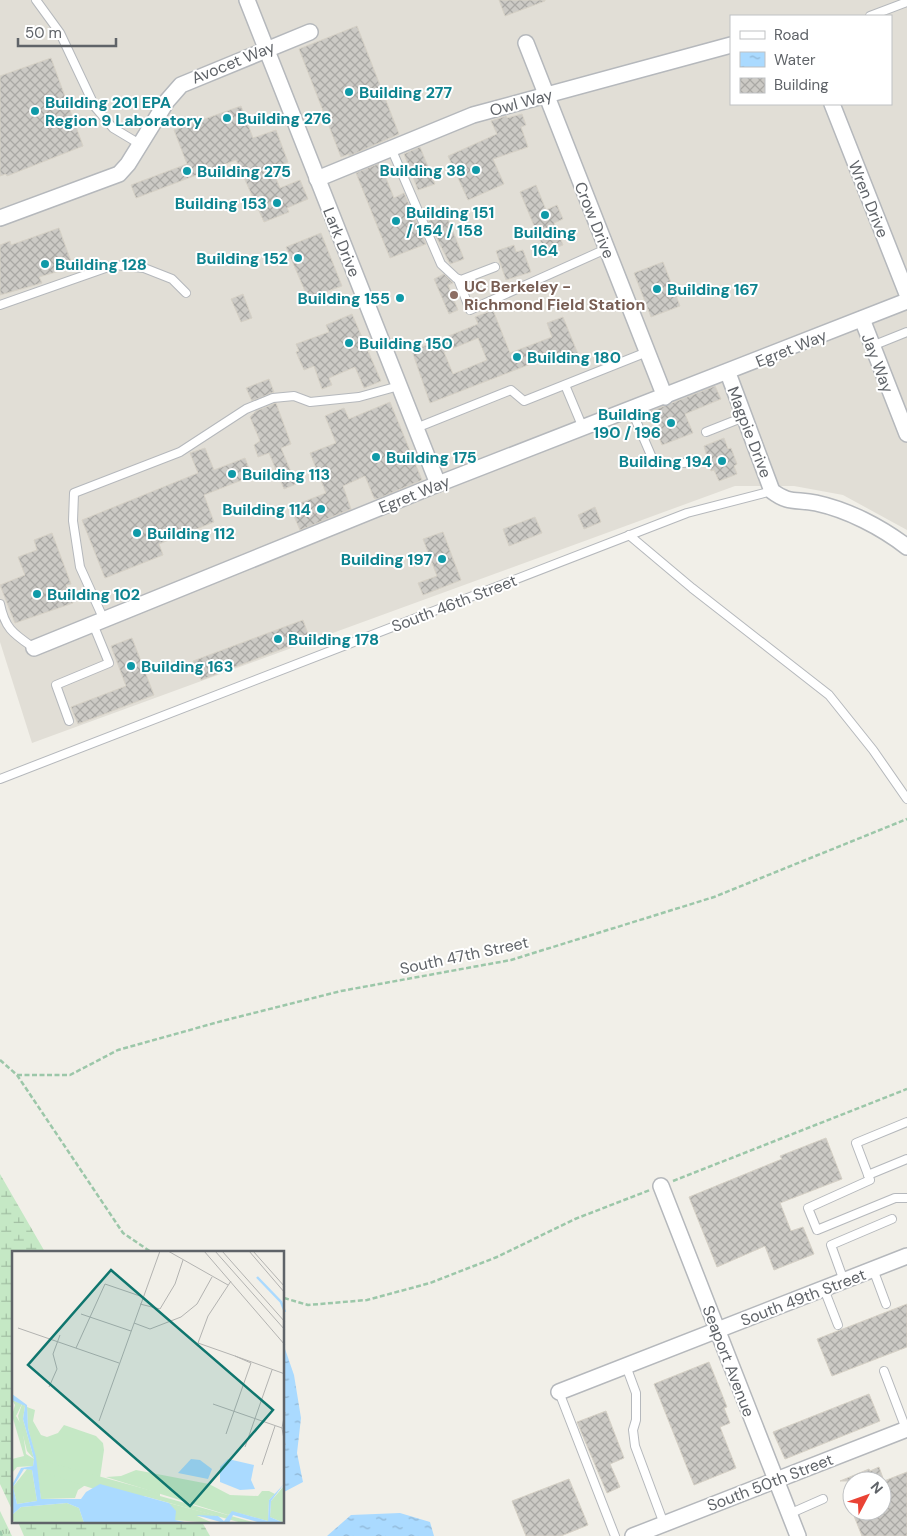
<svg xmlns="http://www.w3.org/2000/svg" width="907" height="1536" font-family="'DM Sans',sans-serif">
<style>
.education{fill:#e1ded6;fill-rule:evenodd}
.wetland{fill:url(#wetland-marsh)}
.park{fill:url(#park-tufts)}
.water{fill:url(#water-ripples)}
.building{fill:url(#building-cross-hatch);stroke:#d6d1c6;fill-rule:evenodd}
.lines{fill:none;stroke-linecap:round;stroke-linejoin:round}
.lane-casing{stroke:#b5b8bc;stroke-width:10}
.street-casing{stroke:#b5b8bc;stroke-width:18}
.path{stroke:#9cc7a9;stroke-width:2.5;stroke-dasharray:5 2.5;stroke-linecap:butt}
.lane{stroke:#fff;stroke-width:8}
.street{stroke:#fff;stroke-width:15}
.culture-dot{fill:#0f9aa8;stroke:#fff;stroke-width:2}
.education-dot{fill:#8d6e63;stroke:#fff;stroke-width:2}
.labels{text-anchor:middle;stroke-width:4;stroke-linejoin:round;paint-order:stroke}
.street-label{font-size:16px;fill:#5f6368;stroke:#fff}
.culture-label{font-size:16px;font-weight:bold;fill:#0d838f;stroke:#fff;text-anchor:start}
.education-label{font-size:16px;font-weight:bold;fill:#785e54;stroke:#fff;text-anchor:start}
.inset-river{fill:none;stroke:#aadaff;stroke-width:2.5}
.inset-road{fill:none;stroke:#b3b3b1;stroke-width:1}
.view{fill:#0f766e;fill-opacity:0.15;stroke:#0f766e;stroke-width:2.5}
.inset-edge{fill:none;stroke:#5f6368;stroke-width:2.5}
</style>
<defs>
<pattern id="wetland-marsh" width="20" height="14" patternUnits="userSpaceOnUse" patternTransform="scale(1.25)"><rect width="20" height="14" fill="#c5e8c5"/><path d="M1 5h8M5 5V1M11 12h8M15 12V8" fill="none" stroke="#a3c0a4"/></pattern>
<pattern id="park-tufts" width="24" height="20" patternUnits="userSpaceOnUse" patternTransform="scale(1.25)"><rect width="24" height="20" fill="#c5e8c5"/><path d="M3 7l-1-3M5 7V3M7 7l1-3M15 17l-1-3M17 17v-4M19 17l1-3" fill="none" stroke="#a3c0a4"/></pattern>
<pattern id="water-ripples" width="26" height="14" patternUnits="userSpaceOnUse" patternTransform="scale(1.25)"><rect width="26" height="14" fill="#aadaff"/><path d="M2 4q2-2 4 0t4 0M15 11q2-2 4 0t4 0" fill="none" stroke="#8eb4d2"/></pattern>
<pattern id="building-cross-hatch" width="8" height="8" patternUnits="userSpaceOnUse" patternTransform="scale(1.25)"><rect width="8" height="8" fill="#cccac5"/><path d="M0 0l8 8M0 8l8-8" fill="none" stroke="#a9a8a4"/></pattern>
</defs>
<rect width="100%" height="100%" fill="#f1efe8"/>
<!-- education -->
<path class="education" d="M0,0H907V530L843,495L794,486H735L32,743L0,642ZM731,16H891V104H731Z"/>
<!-- wetland -->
<g class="wetland">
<path d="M0,1174L45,1252H14V1514L0,1484Z"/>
<path d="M18,1522H202L210,1536H24Z"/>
</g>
<!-- park -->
<path class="park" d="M0,1511L12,1536H0Z"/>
<!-- water -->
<g class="water">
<path d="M284,1346L294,1375L301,1418L297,1453L303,1482L284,1492Z"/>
<path d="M400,1513L430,1522L434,1536H327L351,1515Z"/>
</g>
<!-- building -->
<g class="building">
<path d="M499,0H545V1L505,16Z"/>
<path d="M357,26L399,134L349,156V154L341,157L299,49Z"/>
<path d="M51,58L83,146L7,176L6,174L0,176V76Z"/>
<path d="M241,106L253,138L276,130L288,162L272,169L280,188L300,180L308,199L287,208L289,212L264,222L236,160L136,198L131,185L187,164L174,130Z"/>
<path d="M522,114L526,125L521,127L528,147L493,159L504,184L468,200L448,156L497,134L491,121L506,116L507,118Z"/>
<path d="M420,147L435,184L418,190L404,154Z"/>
<path d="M380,163L394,198L404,193L426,244L390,258L356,173Z"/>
<path d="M536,185L546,210L557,205L563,219L554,223L563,245L545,252L520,192Z"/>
<path d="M446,214L464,259L450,264L428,221Z"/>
<path d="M59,228L73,267L39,277L42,283L0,295V245L10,241L11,245Z"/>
<path d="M321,233L342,286L308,298L286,247Z"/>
<path d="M514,245L516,252L523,250L531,272L506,280L496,251Z"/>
<path d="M663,262L680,306L651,317L634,273Z"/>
<path d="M444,274L453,283L448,285L458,310L449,314L434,279Z"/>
<path d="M243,294L252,318L241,322L231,299Z"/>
<path d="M493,310L510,353L552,337L547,323L563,317L578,354L562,360L559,353L430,403L412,351L478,324L475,317ZM478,338L487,360L453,374L444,352Z"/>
<path d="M352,314L381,381L364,388L355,367L329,378L332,385L322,389L314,366L304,370L296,352L299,351L296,344L329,332L326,325Z"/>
<path d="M269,379L274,392L252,401L246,388Z"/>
<path d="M715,386L721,399L685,414L693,433L662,445L649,412Z"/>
<path d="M390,402L422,480L377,499L374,498L365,476L343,486L351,509L300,530L290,507L326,493L310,453L336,443L325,416L344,408L349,419Z"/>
<path d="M276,403L291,444L281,448L296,484L284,489L269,453L258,457L254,445L260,441L250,417L256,411Z"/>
<path d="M724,438L728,449L731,448L737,464L734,466L737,474L719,481L714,470L711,471L704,446Z"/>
<path d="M205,448L214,470L245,458L252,476L204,495L214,522L159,544L163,555L105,578L82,520L198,473L190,453Z"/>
<path d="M595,507L601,522L584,529L578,515Z"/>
<path d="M535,517L542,533L509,546L503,529Z"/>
<path d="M443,532L461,580L423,595L418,583L437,576L423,539Z"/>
<path d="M52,533L71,584L66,585L73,603L15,623L0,585L25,575L18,557L37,550L34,540Z"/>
<path d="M303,620L308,634L306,635L308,639L201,680L193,661Z"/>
<path d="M132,638L154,695L78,724L71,707L126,686L111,646Z"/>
<path d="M826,1138L842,1179L780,1203L791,1231L803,1227L814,1254L774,1270L765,1246L717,1267L689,1197L782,1159L780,1156Z"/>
<path d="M907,1304V1347L832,1376L817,1339Z"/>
<path d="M709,1362L727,1407L724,1408L730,1423L720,1427L736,1468L694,1485L654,1384Z"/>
<path d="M869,1394L880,1421L785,1459L773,1432Z"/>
<path d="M606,1411L624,1458L610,1464L620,1487L607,1493L577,1422Z"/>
<path d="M879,1467L884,1481L907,1472V1536H862L852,1511H882L883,1481H840L869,1469L870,1471Z"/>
<path d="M569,1479L588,1525L561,1536H526L512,1501Z"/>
</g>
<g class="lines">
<defs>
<g id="lane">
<path d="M36,0L60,33L95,107L113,128L138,143"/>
<path d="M870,16L907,2"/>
<path d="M391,148L441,264L456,278L461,280L495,267"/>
<path d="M458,279L470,310L606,249"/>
<path d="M0,305L114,265L144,268L172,279L186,293"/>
<path d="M872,346L907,332"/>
<path d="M565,385L583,428"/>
<path d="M631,409L653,460L664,464L700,462"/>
<path d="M416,428L511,390L524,401L647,352"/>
<path d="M706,432L744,417"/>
<path d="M629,535L692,588L829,695L873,750L907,799"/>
<path d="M0,604C5,629 14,634 34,648"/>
<path d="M104,620L80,567L73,521L74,493L180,452L246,409L273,398L294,396L310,402L359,397L399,386"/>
<path d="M69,721L56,685L109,663L93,624"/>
<path d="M0,779L687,513L772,491"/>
<path d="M907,1122L856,1143L870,1180L808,1208L817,1230L895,1198H907"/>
<path d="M868,1175L907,1159"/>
<path d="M873,1269L886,1304"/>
<path d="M844,1281L831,1245L892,1219"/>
<path d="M824,1289L838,1325"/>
<path d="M626,1366L636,1393V1420L633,1430L635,1446L664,1524"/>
<path d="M884,1371L906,1429"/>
<path d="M559,1392L615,1536"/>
<path d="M789,1514L823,1499"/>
</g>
<g id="street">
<path d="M247,0L438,484"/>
<path d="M526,43L665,397"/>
<path d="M832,104L907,294"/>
<path d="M317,179L473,115L731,45"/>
<path d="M0,218L119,174L128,164L167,101L181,85L310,32"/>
<path d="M862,319L907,434"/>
<path d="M728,373L772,491C789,504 796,499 816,503C848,510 881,527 907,547"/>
<path d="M34,648L438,484L907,301"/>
<path d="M661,1186L798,1536"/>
<path d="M559,1392L907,1256"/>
<path d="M633,1536L907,1429"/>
</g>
</defs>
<!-- lane casing -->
<use href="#lane" class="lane-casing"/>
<!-- street casing -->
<use href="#street" class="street-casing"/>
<!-- path -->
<g class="path">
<path d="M0,1060L17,1075L123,1233L151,1252"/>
<path d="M17,1075H70L118,1050L222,1021L341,991L511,960L714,897L907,819"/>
<path d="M673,1181L907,1089"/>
<path d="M284,1298L308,1305L367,1300L430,1283L497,1257L575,1219L650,1190"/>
<path d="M0,1531L2,1536"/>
</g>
<!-- lane -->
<use href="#lane" class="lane"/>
<!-- street -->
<use href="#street" class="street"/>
</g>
<!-- markers -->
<g class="culture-dot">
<circle cx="349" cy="92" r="5"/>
<circle cx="35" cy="111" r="5"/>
<circle cx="227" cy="118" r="5"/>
<circle cx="476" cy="170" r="5"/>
<circle cx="187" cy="171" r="5"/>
<circle cx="277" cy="203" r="5"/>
<circle cx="545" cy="215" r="5"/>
<circle cx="396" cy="221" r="5"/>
<circle cx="298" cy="258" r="5"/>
<circle cx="45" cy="264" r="5"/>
<circle cx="657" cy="289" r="5"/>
<circle cx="400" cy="298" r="5"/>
<circle cx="349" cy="343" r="5"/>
<circle cx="517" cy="357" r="5"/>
<circle cx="671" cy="423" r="5"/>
<circle cx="376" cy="457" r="5"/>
<circle cx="722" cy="461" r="5"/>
<circle cx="232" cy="474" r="5"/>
<circle cx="321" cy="509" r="5"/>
<circle cx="137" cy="533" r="5"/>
<circle cx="442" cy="559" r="5"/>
<circle cx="37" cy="594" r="5"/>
<circle cx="278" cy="639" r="5"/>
<circle cx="131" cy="666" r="5"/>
</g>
<circle class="education-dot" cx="454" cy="295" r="5"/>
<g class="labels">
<!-- street labels -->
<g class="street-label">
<text transform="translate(233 62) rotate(-22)" y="6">Avocet Way</text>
<text transform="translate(521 102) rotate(-15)" y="6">Owl Way</text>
<text transform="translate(869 199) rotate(68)" y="6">Wren Drive</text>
<text transform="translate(595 220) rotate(68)" y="6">Crow Drive</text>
<text transform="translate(342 242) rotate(68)" y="6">Lark Drive</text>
<text transform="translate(791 348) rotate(-22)" y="6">Egret Way</text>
<text transform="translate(878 363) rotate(69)" y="6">Jay Way</text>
<text transform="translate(750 432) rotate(69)" y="6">Magpie Drive</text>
<text transform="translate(414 494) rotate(-22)" y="6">Egret Way</text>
<text transform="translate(454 603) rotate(-21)" y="6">South 46th Street</text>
<text transform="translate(464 955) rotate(-12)" y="6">South 47th Street</text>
<text transform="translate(803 1297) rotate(-21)" y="6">South 49th Street</text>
<text transform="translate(729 1361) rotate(69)" y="6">Seaport Avenue</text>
<text transform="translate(770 1482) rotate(-21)" y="6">South 50th Street</text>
</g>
<!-- culture labels -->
<g class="culture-label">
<text x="359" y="98">Building 277</text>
<text x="45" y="108">Building 201 EPA<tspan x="45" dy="18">Region 9 Laboratory</tspan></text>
<text x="237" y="124">Building 276</text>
<text x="466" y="176" text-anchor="end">Building 38</text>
<text x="197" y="177">Building 275</text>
<text x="267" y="209" text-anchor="end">Building 153</text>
<text x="406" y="218">Building 151<tspan x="406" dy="18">/ 154 / 158</tspan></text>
<text x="545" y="238" text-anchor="middle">Building<tspan x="545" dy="18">164</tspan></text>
<text x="288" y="264" text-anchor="end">Building 152</text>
<text x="55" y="270">Building 128</text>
<text x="667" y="295">Building 167</text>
<text x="390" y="304" text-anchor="end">Building 155</text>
<text x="359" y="349">Building 150</text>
<text x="527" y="363">Building 180</text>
<text x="661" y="420" text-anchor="end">Building<tspan x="661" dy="18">190 / 196</tspan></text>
<text x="386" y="463">Building 175</text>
<text x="712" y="467" text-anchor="end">Building 194</text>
<text x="242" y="480">Building 113</text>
<text x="311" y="515" text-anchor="end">Building 114</text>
<text x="147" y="539">Building 112</text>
<text x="432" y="565" text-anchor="end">Building 197</text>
<text x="47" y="600">Building 102</text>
<text x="288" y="645">Building 178</text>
<text x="141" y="672">Building 163</text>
</g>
<!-- education labels -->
<g class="education-label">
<text x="464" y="292">UC Berkeley -<tspan x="464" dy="18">Richmond Field Station</tspan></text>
</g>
</g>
<!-- overview -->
<g transform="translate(12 1251)">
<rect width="272" height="272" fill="#f1efe8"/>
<path d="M10,153L13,155L11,168L22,208L15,200L6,165ZM15,156L23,159L21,170L29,184L35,186L46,182L52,174L84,185L91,192L92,199L88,227L24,209L16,177ZM24,214L75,233L66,239L63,247L29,248ZM15,218L20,219L25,250L5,253L1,236ZM124,219L197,233L218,244L246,245L250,240H257L263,243L257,249L256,270L222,261L216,264L94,226L109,225ZM272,235V272L258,266L259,250ZM55,252L67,257L72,272H4L0,269V264L9,256ZM157,252L206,265V267L185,265L201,272L162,269Z" fill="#c5e8c5"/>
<path d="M0,149L10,153L4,165L10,175L14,203L22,208L21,215L5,216L0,222V208L12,205L0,164L3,154ZM24,208L148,242V245L244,272H230L132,245L131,254L24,219Z" fill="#c5e8c5"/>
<path d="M0,143L15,154L16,177L24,206L29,248H69L74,241L88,233L157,252L164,260L163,269L177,272H72L67,257L55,252L9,256L0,264V234L9,217L21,215L22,208L11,168L13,155L0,149ZM12,218L20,219L25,250L5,253L1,236ZM179,208L188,209L200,218L196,228L166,222ZM216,208L242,214L239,229L243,238L228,239L208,231V216ZM272,233L259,250L258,266L272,272H249L221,264L217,272H212L184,264L206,265L212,270L220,260L256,270L257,249Z" fill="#aadaff" fill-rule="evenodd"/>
<path class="inset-river" d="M245,26L269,51L273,61"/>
<path class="inset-road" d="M156,0L216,34M192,0L273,94M203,0L273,79M210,0L273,71M237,0L273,42M241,0L273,36M219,30L196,65L186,92L223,105M128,53L148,58L163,33L171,9M69,63L119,80M122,72L138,78L169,66L185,53L200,26M6,77L107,112M64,97L93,33L131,46M239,112L223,105L273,123M37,136L45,118L41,103L48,84M201,153L273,178M273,161L270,177L273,194M87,170L148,0M214,183L239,112M233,196L260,119M250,214L263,175"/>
<path class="view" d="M99,19L261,159L178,255L16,114Z"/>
<rect width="272" height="272" class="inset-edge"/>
</g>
<!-- legend -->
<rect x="730" y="15" width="162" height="90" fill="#ffffff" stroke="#bfc1c3"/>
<rect x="740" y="31" width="25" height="8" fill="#ffffff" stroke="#bfc1c3"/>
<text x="774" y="40" font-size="15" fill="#5f6368">Road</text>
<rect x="740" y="52" width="25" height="15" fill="url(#water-ripples)" stroke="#bfc1c3"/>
<text x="774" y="65" font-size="15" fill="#5f6368">Water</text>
<rect x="740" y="78" width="25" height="15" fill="url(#building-cross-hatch)" stroke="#bfc1c3"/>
<text x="774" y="90" font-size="15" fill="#5f6368">Building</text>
<!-- north arrow -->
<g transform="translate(867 1496) rotate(49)"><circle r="24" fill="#ffffff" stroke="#bfc1c3"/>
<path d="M0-4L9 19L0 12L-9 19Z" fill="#ea4335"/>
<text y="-8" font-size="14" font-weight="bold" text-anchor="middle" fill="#5f6368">N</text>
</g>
<!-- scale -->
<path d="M18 38v8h98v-8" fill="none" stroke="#5f6368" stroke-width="2.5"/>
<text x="25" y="38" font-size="15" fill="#5f6368" stroke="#ffffff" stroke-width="4" paint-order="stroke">50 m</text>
</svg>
